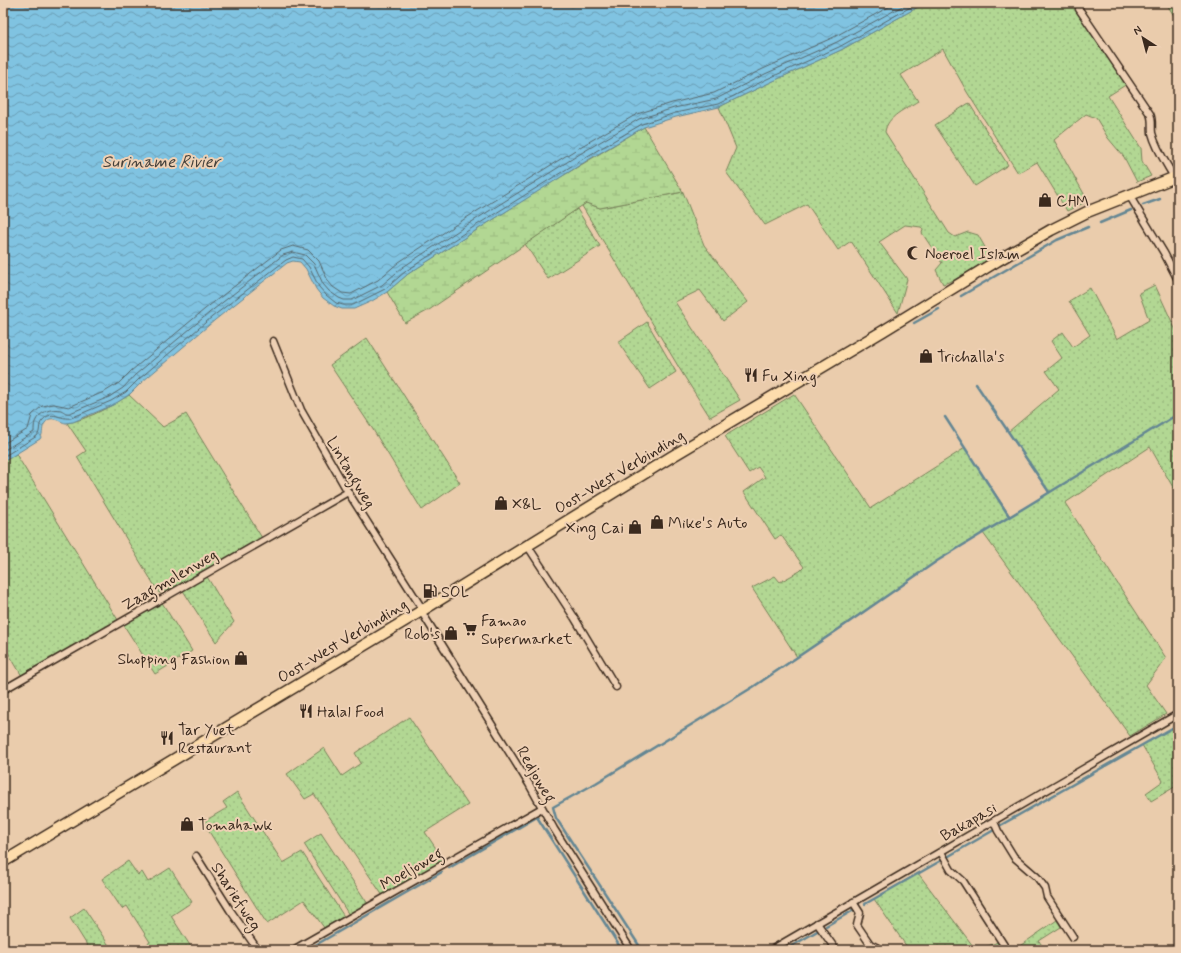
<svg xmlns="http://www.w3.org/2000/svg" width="1181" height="953" font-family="Mynerve,sans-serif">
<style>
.grass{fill:url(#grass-dots);stroke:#768058}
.wetland{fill:url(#wetland-marsh);stroke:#768058}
.water{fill:url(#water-waves);stroke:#648693}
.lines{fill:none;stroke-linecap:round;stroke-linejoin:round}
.shore{stroke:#57676c;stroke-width:1}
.stream{stroke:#648693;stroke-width:2.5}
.minor-casing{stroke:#3b2a1e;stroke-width:9}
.primary-casing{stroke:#3b2a1e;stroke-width:13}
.minor{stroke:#eed0b4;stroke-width:6}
.primary{stroke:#fddcac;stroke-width:10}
.labels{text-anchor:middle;stroke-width:4;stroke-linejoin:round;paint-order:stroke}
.poi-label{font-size:16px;fill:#3b2a1e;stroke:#eed0b4;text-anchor:start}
.street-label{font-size:16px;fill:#3b2a1e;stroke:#eed0b4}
.water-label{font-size:17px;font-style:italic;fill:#45413b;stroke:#eed0b4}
</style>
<defs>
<pattern id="grass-dots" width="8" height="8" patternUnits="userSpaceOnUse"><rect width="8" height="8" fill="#b2d793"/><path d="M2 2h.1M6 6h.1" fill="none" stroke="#9ab97e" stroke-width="1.8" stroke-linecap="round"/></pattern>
<pattern id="wetland-marsh" width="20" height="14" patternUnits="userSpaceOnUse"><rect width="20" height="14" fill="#b2d793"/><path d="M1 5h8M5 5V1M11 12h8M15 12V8" fill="none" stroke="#9ab97e"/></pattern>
<pattern id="water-waves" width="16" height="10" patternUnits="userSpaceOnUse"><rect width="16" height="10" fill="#80c3e1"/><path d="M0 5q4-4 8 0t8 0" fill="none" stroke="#6a9fb6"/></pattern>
</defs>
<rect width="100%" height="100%" fill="#eaccac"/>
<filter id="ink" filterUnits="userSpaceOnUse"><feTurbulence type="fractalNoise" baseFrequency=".025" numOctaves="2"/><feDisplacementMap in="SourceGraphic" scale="8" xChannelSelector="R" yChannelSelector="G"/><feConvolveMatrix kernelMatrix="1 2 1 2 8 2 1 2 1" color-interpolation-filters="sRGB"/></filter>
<g filter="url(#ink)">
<!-- grass -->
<g class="grass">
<path d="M925,3H1077L1074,5L1127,84L1108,96L1141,148L1142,161L1151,176L1137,182L1124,157L1108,138L1096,118L1086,114L1054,140L1088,201L1067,211L1037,162L1018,173L967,92L943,49L901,75L918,101C906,109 887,116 885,132L949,233L955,237L968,232L978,235L991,258L954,280L943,284L936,270L942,263L922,233L923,230L921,227L905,225L879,242L907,279L898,313L851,241L838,250L807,204L765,225L726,172L736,148L719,107L769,83L841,50Z"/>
<path d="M1166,3H1178V22Z"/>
<path d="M969,103L1008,165L975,186L935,125Z"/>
<path d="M683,192L704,245L748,302L723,321L700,290L675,302L740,400L710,417L684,376L582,206L586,203L600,208Z"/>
<path d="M577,209L600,246L548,279L525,244Z"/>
<path d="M1155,285L1178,335V496L1150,447L1065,503L1166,658L1146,685L1166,714L1130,736L983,533L937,561L797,657L752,588L775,576L780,582L800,571L804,567L781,535L775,539L744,492L765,477L758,467L749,473L725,436L794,394L871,508L965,448L1010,516L1049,493L1008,432L1059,389L1046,371L1062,358L1051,341L1063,332L1073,347L1090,335L1069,301L1090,288L1117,339L1149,320L1139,293Z"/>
<path d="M647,322L676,372L650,389L618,342Z"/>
<path d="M367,338L460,483L422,510L372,428L330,365Z"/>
<path d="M129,395L163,427L186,414L262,538L180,585L167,591L159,593L77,457L86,451L67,423C86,420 112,406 129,395Z"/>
<path d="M16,454L118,620L22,676L3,644V462Z"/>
<path d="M206,575L234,622L216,642L182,589Z"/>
<path d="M161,601L192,651L155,674L123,624Z"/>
<path d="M409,717L468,805L425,832L445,862L383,896L314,794L305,799L287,774L324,748L342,776L361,763L355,753Z"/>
<path d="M1174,727L1178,734V785L1151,801L1146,793L1163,781L1142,745Z"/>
<path d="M237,792L283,863L302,852L345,918L325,929L304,900L267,924L203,822L227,808L223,802Z"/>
<path d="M321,833L368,904L349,915L304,844Z"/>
<path d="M128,861L138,875L142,872L148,882L170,868L192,902L171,916L193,950H139L150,942L127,906L122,909L102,879Z"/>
<path d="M918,873L976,950H909L874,899Z"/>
<path d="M84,908L112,950H90L70,918Z"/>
<path d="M1057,920L1061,927L1039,941L1045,950H1014Z"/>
<path d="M1000,941L1006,950H979Z"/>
</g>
<!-- wetland -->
<path class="wetland" d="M644,127L683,192L600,208L586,203L429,310L405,323L387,292L408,274L541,189Z"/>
<!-- water -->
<path class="water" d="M3,3H925L841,50L769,83L719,107L676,117L644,127L588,160L475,231L408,274L387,292L372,301L354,309H342L334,306L323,298L316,289L306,269L300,262L293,261L287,263L215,320L142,382L129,395L113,405L73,422C71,422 67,423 66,423C59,422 51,414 45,423C41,428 44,433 40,439L3,462Z"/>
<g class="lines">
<!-- shore -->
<g class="shore">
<path d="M3,444L28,429L32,415L42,406L54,404L69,407L106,391L119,383L131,371L205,309L281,250L293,246L308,250L319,261L328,281L333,287L342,293L351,294L378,280L399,262L466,218L580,147L637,114L672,103L714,93L763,69L834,37L896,3"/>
<path d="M3,451L34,432C34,429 34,425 35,422C39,412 51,408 61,410C65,412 66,414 70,413L109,397L123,388L135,375L209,313L283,255L293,252L305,255L314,264L323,284L329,291L339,298L344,300H352L382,285L403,267L470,223L583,152L639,119L674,108L716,99L765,74L837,42L908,3"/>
<path d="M3,457L37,436C41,431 38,425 42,421C51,409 61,420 71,418L111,401L126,392L139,379L212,317L286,260L293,257L302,259L309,267L319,287L326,295L336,303L343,305H353L385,289L406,271L472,228L586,157L642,124L675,113L718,104L767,79L839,47L918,3"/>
</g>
<!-- stream -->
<g class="stream">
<path d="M1143,205L1160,199"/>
<path d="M1100,223L1131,210"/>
<path d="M961,296L1057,240L1088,227"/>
<path d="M914,323L939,309"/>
<path d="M976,384L1049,492"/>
<path d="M945,417L1009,516"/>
<path d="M1001,825L1174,727"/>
<path d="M949,856L994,830"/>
<path d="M449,868L537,817L622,950"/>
<path d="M865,904L942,860"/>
<path d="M826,926L854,910"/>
<path d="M307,950L442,872"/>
<path d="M642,950L556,818L553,807L596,783L753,687L839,629L937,561L1178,414"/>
<path d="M785,950L819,930"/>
</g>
<defs>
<g id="minor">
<path d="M1079,9L1150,114C1153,120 1151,127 1152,133C1156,149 1166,163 1174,177"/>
<path d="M1129,195L1164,253L1178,280"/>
<path d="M273,341L301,410L348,492L423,610"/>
<path d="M527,545L574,617L616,687"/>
<path d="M421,611L529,784L554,829L631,950"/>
<path d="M3,690L348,492"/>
<path d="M994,822L998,831L1014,857L1037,877L1045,888L1047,897L1073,937"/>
<path d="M941,852L951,870L963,881L1007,950"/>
<path d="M196,856L230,910L258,950"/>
<path d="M853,902L860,913L857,925L870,944L882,950"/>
<path d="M817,923L836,950"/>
<path d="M293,950L542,808"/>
<path d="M771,950L1178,714"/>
</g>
<path id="primary" d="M3,862L423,610L671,457L883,331L997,261L1051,230L1087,212L1178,176"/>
</defs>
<!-- minor casing -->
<use href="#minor" class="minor-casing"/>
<!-- primary casing -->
<use href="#primary" class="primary-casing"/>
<!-- minor -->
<use href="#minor" class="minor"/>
<!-- primary -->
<use href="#primary" class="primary"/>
</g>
</g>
<!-- icons -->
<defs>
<symbol id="shop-bare" viewBox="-9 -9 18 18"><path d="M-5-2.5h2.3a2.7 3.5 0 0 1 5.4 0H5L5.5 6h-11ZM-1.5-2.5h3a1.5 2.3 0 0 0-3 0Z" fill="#3b2a1e" stroke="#eed0b4" stroke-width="2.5" paint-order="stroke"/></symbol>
<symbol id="mosque-bare" viewBox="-9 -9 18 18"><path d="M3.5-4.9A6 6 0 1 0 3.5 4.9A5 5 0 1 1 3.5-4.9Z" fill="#3b2a1e" stroke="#eed0b4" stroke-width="2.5" paint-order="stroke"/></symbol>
<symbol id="restaurant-bare" viewBox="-9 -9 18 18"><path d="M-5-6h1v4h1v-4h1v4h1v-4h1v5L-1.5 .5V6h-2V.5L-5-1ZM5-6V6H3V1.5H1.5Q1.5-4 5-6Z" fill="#3b2a1e" stroke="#eed0b4" stroke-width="2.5" paint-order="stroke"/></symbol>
<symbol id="fuel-bare" viewBox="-9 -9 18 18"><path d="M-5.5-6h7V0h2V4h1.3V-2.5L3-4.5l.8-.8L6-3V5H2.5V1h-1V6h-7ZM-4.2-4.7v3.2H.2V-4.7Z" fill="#3b2a1e" stroke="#eed0b4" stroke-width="2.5" paint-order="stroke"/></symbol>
<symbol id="supermarket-bare" viewBox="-9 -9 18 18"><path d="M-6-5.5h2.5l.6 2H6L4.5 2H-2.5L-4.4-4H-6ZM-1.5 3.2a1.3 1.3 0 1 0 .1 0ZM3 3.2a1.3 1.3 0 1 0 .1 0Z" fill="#3b2a1e" stroke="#eed0b4" stroke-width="2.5" paint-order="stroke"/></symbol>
</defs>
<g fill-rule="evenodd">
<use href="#shop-bare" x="1035" y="190" width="20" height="20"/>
<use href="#mosque-bare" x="904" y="243" width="20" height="20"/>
<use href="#shop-bare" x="916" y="346" width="20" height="20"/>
<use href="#restaurant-bare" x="741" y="365" width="20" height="20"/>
<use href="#shop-bare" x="491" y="493" width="20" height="20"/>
<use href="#shop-bare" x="647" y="512" width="20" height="20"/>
<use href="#shop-bare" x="625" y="517" width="20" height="20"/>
<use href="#fuel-bare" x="420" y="581" width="20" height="20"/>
<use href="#supermarket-bare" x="460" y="619" width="20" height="20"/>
<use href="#shop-bare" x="441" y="623" width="20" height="20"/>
<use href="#shop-bare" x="231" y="648" width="20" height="20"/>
<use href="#restaurant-bare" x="296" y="701" width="20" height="20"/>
<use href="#restaurant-bare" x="157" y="728" width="20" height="20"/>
<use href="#shop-bare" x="177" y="814" width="20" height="20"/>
</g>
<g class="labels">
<!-- poi labels -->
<g class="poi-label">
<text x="1056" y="206">CHM</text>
<text x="925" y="259">Noeroel Islam</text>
<text x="937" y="362">Trichalla's</text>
<text x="762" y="381">Fu Xing</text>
<text x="512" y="509">X&amp;L</text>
<text x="668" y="528">Mike's Auto</text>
<text x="624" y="533" text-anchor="end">Xing Cai</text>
<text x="441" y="597">SOL</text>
<text x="481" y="626">Famao<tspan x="481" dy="18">Supermarket</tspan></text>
<text x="440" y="639" text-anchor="end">Rob's</text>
<text x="230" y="664" text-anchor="end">Shopping Fashion</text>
<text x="317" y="717">Halal Food</text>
<text x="178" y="735">Tar Yuet<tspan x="178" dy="18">Restaurant</tspan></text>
<text x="198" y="830">Tomahawk</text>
</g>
<!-- street labels -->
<g class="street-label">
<text transform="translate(619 471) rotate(-31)" y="6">Oost-West Verbinding</text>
<text transform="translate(352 472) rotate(59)" y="6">Lintangweg</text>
<text transform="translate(169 579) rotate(-30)" y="6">Zaagmolenweg</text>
<text transform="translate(342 640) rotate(-31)" y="6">Oost-West Verbinding</text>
<text transform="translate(537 774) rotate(60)" y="6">Redjoweg</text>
<text transform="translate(968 821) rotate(-30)" y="6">Bakapasi</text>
<text transform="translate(411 868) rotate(-30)" y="6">Moeljoweg</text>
<text transform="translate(237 896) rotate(57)" y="6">Shariefweg</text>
</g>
<!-- water labels -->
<g class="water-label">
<text x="161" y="167">Suriname Rivier</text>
</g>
</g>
<!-- margin -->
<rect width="1181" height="953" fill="none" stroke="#eed0b4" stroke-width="16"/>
<rect x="8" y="8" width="1165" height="937" fill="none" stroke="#3b2a1e" stroke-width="1.5" filter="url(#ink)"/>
<!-- north arrow -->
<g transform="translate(1143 38) rotate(324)" stroke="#eed0b4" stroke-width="3" paint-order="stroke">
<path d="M0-3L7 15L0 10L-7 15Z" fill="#3b2a1e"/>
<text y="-6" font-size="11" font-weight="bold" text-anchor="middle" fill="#3b2a1e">N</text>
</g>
</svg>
